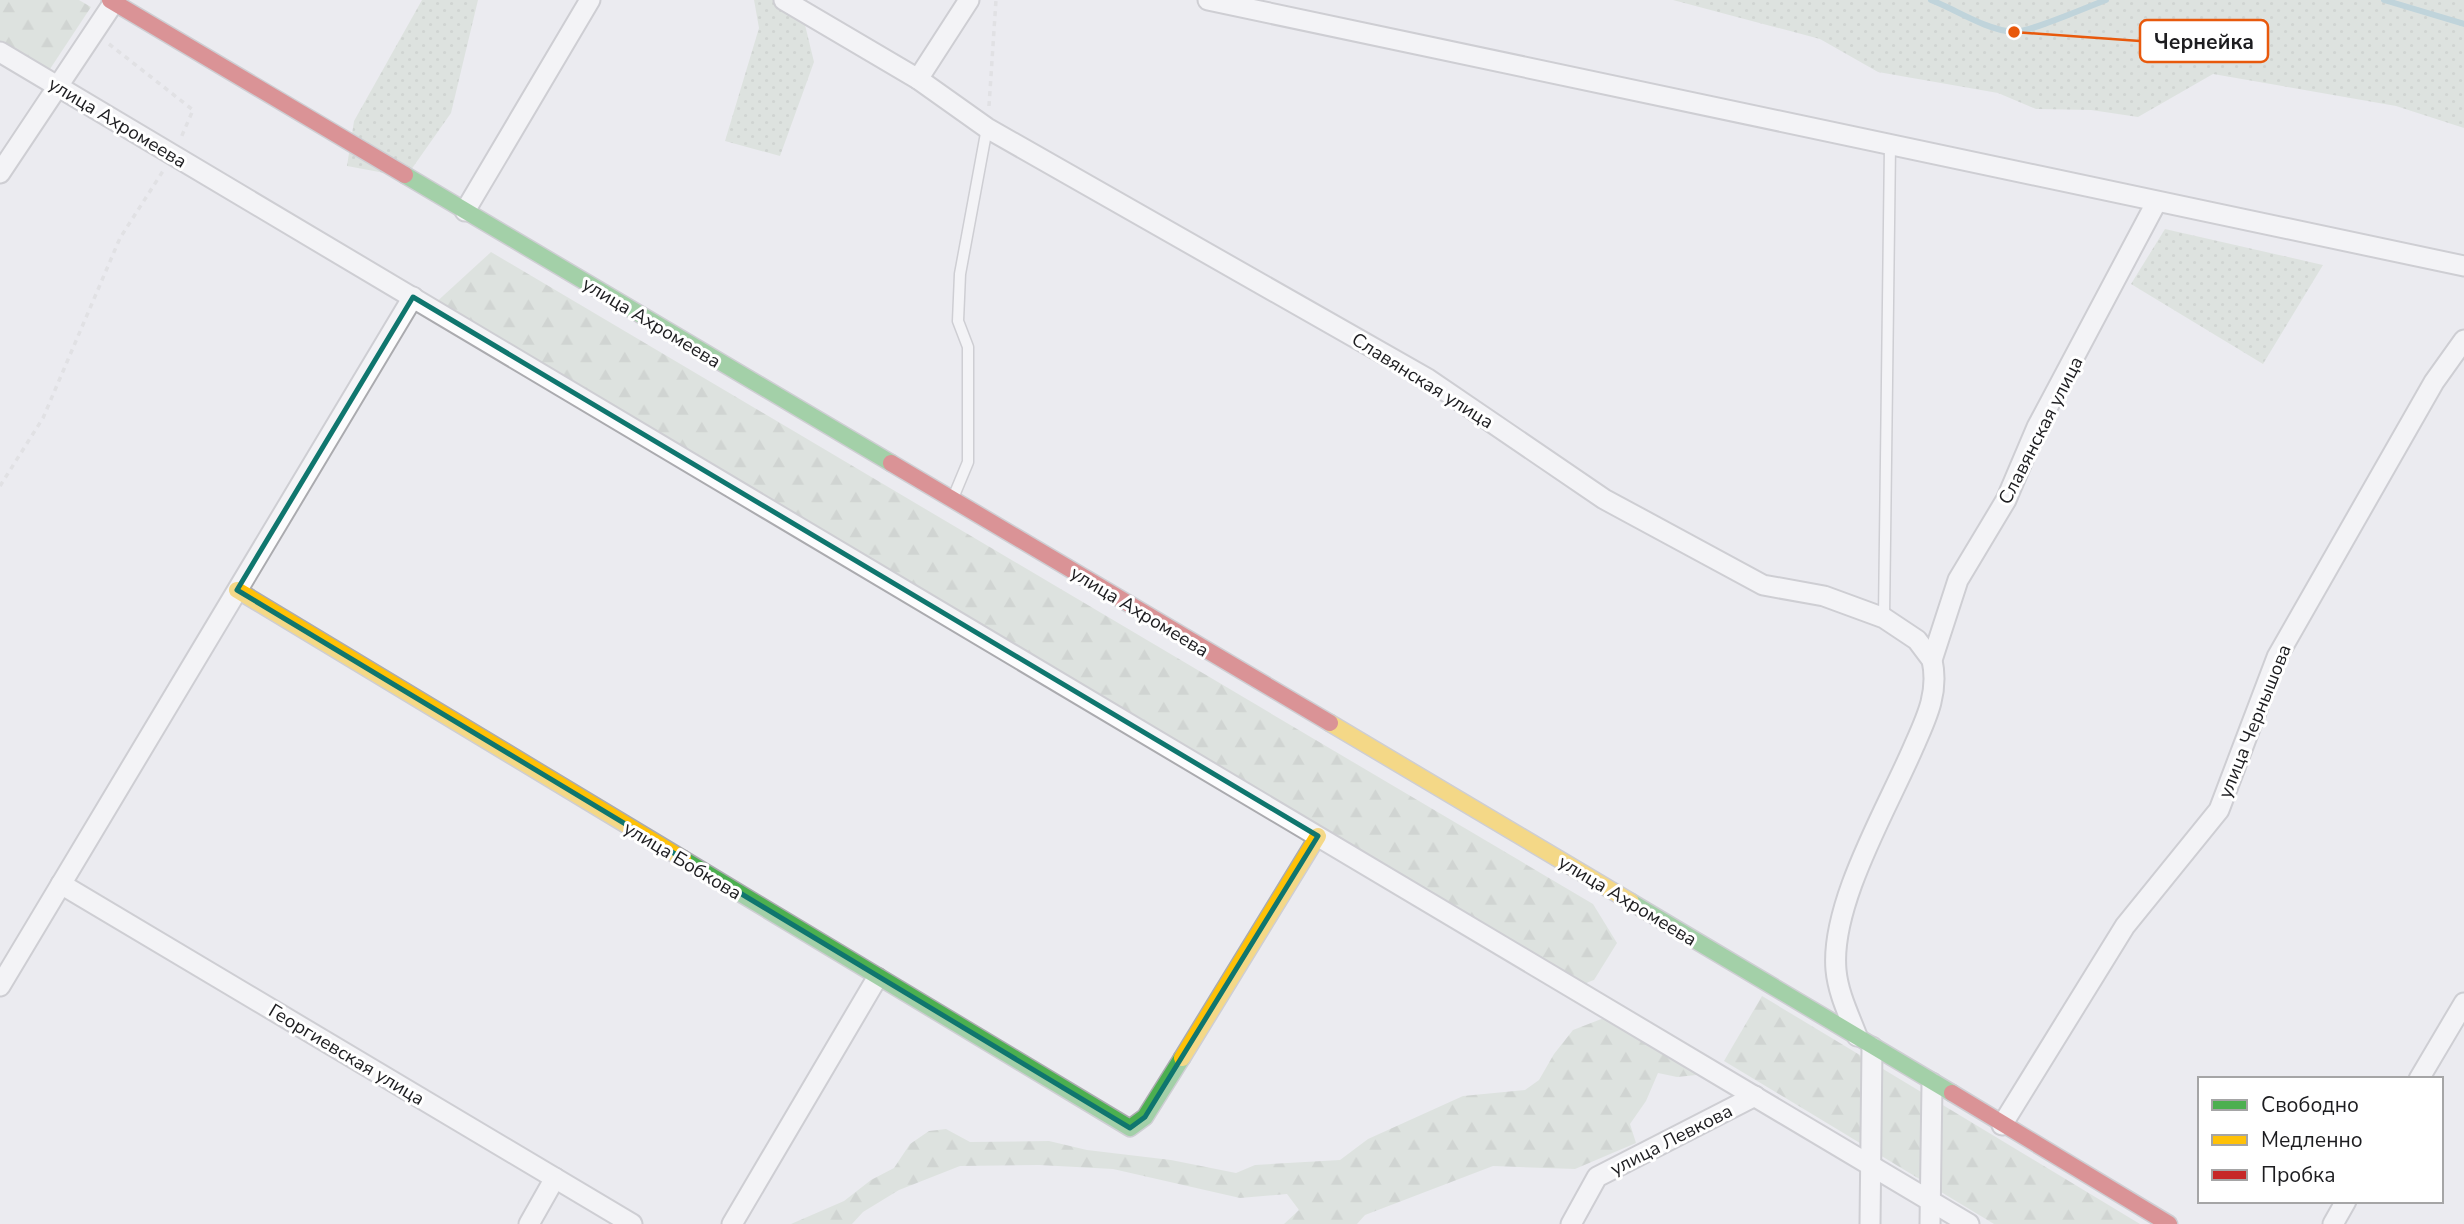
<svg xmlns="http://www.w3.org/2000/svg" width="2464" height="1224" font-family="'Nunito Sans',sans-serif">
<style>
.forest{fill:url(#forest-firs)}
.garden{fill:url(#garden-dots)}
.lines{fill:none;stroke-linecap:round;stroke-linejoin:round}
.stream{stroke:#8cb8c2;stroke-width:6}
.lane-casing{stroke:#ababaf;stroke-width:13}
.street-casing{stroke:#ababaf;stroke-width:23}
.fast-casing{stroke:#ababaf;stroke-width:19}
.slow-casing{stroke:#ababaf;stroke-width:19}
.jam-casing{stroke:#ababaf;stroke-width:19}
.path{stroke:#d4d4d5;stroke-width:3.5;stroke-dasharray:5 5;stroke-linecap:butt}
.lane{stroke:#fcfcfd;stroke-width:10}
.street{stroke:#fcfcfd;stroke-width:19}
.fast{stroke:#4caf50;stroke-width:16}
.slow{stroke:#ffc107;stroke-width:16}
.jam{stroke:#c62828;stroke-width:16}
.marked{fill:none;stroke:#0f766e;stroke-width:5;stroke-linejoin:round}
.labels{text-anchor:middle;stroke-width:6;stroke-linejoin:round;paint-order:stroke}
.street-label{font-size:19px;fill:#1d1d20;stroke:#fff}
.leader{fill:none;stroke:#e8590c;stroke-width:2.5}
.callout-dot{fill:#e8590c;stroke:#fff;stroke-width:2.5}
.callout{fill:#fff;stroke:#e8590c;stroke-width:2.5}
.callout-label{font-size:21px;text-anchor:middle;font-weight:bold;fill:#1d1d20}
</style>
<defs>
<pattern id="forest-firs" width="22" height="20" patternUnits="userSpaceOnUse" patternTransform="scale(1.75)"><rect width="22" height="20" fill="#cdd8ca"/><path d="M5 1l3.5 6h-7zM16 11l3.5 6h-7z" fill="#b0b9ad"/></pattern>
<pattern id="garden-dots" width="8" height="8" patternUnits="userSpaceOnUse" patternTransform="scale(1.75)"><rect width="8" height="8" fill="#cdd8ca"/><path d="M2 2h.1M6 6h.1" fill="none" stroke="#b0b9ad" stroke-width="1.8" stroke-linecap="round"/></pattern>
</defs>
<rect width="100%" height="100%" fill="#ebebf0"/>
<!-- forest -->
<g class="forest">
<path d="M0,0H79L91,7L50,69L0,41Z"/>
<path d="M491,252L1593,904L1617,943L1594,980L1567,990L432,306Z"/>
<path d="M1762,996L2140,1224H1994L1724,1061Z"/>
<path d="M1609,1016L1706,1074L1677,1077L1658,1073L1646,1101L1630,1124L1636,1143L1575,1169L1493,1166L1365,1215L1357,1224H1284L1299,1210L1287,1194L1240,1198L1113,1169L1039,1165L960,1166L899,1190L863,1212L852,1224H791L844,1201L871,1180L894,1168L910,1144L929,1131L946,1129L970,1142L1049,1141L1087,1150L1171,1160L1236,1173L1255,1165L1340,1160L1368,1139L1463,1096L1525,1090L1539,1080L1554,1054L1573,1030Z"/>
</g>
<!-- garden -->
<g class="garden">
<path d="M422,0H478L451,113L406,177L347,166L354,121Z"/>
<path d="M754,0H799L814,62L780,156L725,141L759,28Z"/>
<path d="M1673,0H2464V128L2396,106L2213,74L2138,117L2091,110L2036,109L1998,93L1878,72L1820,39Z"/>
<path d="M2165,229L2323,265L2263,364L2131,284Z"/>
</g>
<g class="lines">
<!-- stream -->
<g class="stream">
<path d="M1931,0C1957,10 1984,29 2013,32C2028,33 2087,7 2106,0"/>
<path d="M2384,0L2464,24"/>
</g>
<defs>
<g id="lane">
<path d="M953,498L968,462V347L958,321L960,274L987,128"/>
<path d="M1884,618L1890,145"/>
</g>
<g id="street">
<path d="M784,0L918,79L969,0"/>
<path d="M1208,0L2464,266"/>
<path d="M0,52L1969,1224"/>
<path d="M918,79L987,128L1428,379L1604,499L1763,585L1824,596L1884,618L1917,640L1932,660"/>
<path d="M0,173L114,2"/>
<path d="M465,211L590,0"/>
<path d="M61,884L632,1224"/>
<path d="M0,986L413,297"/>
<path d="M1857,1036C1849,1015 1838,993 1836,970C1830,904 1888,807 1914,746C1927,717 1939,692 1932,660L1958,580L2006,500L2037,427L2156,203"/>
<path d="M2419,1079L2464,1003"/>
<path d="M2002,1125L2125,926L2219,810L2277,657L2434,382L2464,340"/>
<path d="M529,1224L555,1178"/>
<path d="M732,1224L877,978"/>
<path d="M1571,1224L1597,1177L1755,1096"/>
<path d="M1870,1224L1872,1047"/>
<path d="M1930,1224L1932,1083"/>
<path d="M2333,1224L2346,1201"/>
</g>
<g id="fast">
<path d="M405,175L891,463"/>
<path d="M683,859L1130,1128L1145,1117L1182,1058"/>
<path d="M1631,902L1952,1093"/>
</g>
<g id="slow">
<path d="M237,590L683,859"/>
<path d="M1330,723L1631,902"/>
<path d="M1182,1058L1318,836"/>
</g>
<g id="jam">
<path d="M110,0L405,175"/>
<path d="M891,463L1330,723"/>
<path d="M1952,1093L2169,1224"/>
</g>
</defs>
<!-- lane casing -->
<use href="#lane" class="lane-casing"/>
<!-- street casing -->
<use href="#street" class="street-casing"/>
<!-- fast casing -->
<use href="#fast" class="fast-casing"/>
<!-- slow casing -->
<use href="#slow" class="slow-casing"/>
<!-- jam casing -->
<use href="#jam" class="jam-casing"/>
<!-- path -->
<g class="path">
<path d="M109,44L193,110L180,140"/>
<path d="M989,106L996,0"/>
<path d="M0,486L43,418L120,238L163,171"/>
</g>
<!-- lane -->
<use href="#lane" class="lane"/>
<!-- street -->
<use href="#street" class="street"/>
<!-- fast -->
<use href="#fast" class="fast"/>
<!-- slow -->
<use href="#slow" class="slow"/>
<!-- jam -->
<use href="#jam" class="jam"/>
</g>
<!-- marked area -->
<path d="M0 0H2464V1224H0ZM413,297L1318,836L1145,1117L1130,1128L237,590Z" fill="#ebebf0" fill-opacity=".55" fill-rule="evenodd"/>
<path class="marked" d="M413,297L1318,836L1145,1117L1130,1128L237,590Z"/>
<g class="labels">
<!-- street labels -->
<g class="street-label">
<text transform="translate(118 122) rotate(31)" y="7">улица Ахромеева</text>
<text transform="translate(652 322) rotate(31)" y="7">улица Ахромеева</text>
<text transform="translate(1423 380) rotate(32)" y="7">Славянская улица</text>
<text transform="translate(2040 430) rotate(-63)" y="7">Славянская улица</text>
<text transform="translate(1140 611) rotate(31)" y="7">улица Ахромеева</text>
<text transform="translate(2254 721) rotate(-68)" y="7">улица Чернышова</text>
<text transform="translate(683 860) rotate(31)" y="7">улица Бобкова</text>
<text transform="translate(1628 900) rotate(31)" y="7">улица Ахромеева</text>
<text transform="translate(347 1054) rotate(31)" y="7">Георгиевская улица</text>
<text transform="translate(1671 1139) rotate(-27)" y="7">улица Левкова</text>
</g>
</g>
<!-- callouts -->
<path class="leader" d="M2014 32L2140 41"/>
<circle class="callout-dot" cx="2014" cy="32" r="7"/>
<rect class="callout" x="2140" y="20" width="128" height="42" rx="7"/>
<g class="callout-label">
<text x="2204" y="49">Чернейка</text>
</g>
<!-- legend -->
<rect x="2198" y="1077" width="245" height="126" fill="#ffffff" stroke="#a5a5a6" stroke-width="2"/>
<rect x="2212" y="1100" width="35" height="10" fill="#4caf50" stroke="#a5a5a6" stroke-width="2"/>
<text x="2261" y="1112" font-size="21" fill="#1d1d20">Свободно</text>
<rect x="2212" y="1135" width="35" height="10" fill="#ffc107" stroke="#a5a5a6" stroke-width="2"/>
<text x="2261" y="1147" font-size="21" fill="#1d1d20">Медленно</text>
<rect x="2212" y="1170" width="35" height="10" fill="#c62828" stroke="#a5a5a6" stroke-width="2"/>
<text x="2261" y="1182" font-size="21" fill="#1d1d20">Пробка</text>
</svg>
